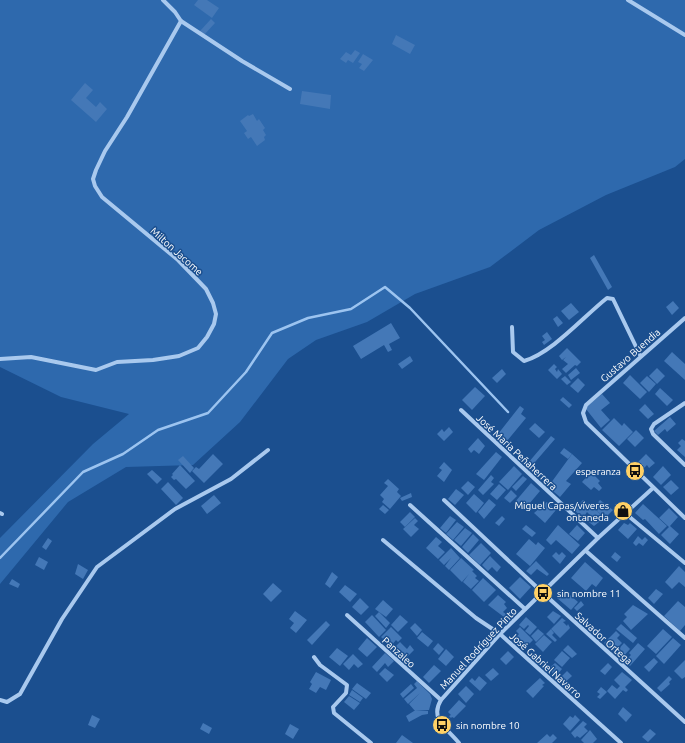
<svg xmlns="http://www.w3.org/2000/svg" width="685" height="743" font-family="Ubuntu,sans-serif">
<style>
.green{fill:#2e69ad}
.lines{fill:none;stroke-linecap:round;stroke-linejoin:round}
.stream{stroke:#9cc4f0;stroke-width:2.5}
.building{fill:#4478b7}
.street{stroke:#a9c9ee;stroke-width:4}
.labels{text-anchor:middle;stroke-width:3;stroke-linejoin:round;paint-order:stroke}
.street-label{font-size:10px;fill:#fff;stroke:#1b4f8f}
.poi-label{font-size:10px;fill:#fff;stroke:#1b4f8f;text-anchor:end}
</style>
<rect width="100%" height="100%" fill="#1b4f8f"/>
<!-- green -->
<path class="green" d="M0,0H685V159L675,167L606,195L539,230L490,267L415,294L367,322L316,340L288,359L240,422L193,465L126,467L68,502L0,584V538L93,444L129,414L61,397L0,367Z"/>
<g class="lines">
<!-- stream -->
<path class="stream" d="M0,558L83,472L123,454L158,430L208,413L246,372L272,333L308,318L351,309L385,287L410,308L508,412"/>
</g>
<!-- building -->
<g class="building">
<path d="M198,0H207L219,8L212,18L194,5Z"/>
<path d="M211,19L215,23L204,35L200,31Z"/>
<path d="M396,35L415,45L410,54L392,44Z"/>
<path d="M355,50L360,53L353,63L348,60L346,63L340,59L346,52L351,55Z"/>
<path d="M363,54L373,60L364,71L359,68L362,64L358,62Z"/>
<path d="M85,83L93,90L86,98L96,107L100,102L107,109L96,122L71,100Z"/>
<path d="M302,91L331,95L330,109L300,104Z"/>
<path d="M253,114L257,121L259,119L265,128L263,130L266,135L264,137L265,140L257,146L251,137L248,139L244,133L247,131L240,121L248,115L249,116Z"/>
<path d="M594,255L612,287L608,290L590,258Z"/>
<path d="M673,301L679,308L672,315L666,307Z"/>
<path d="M571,303L579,312L569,320L561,311Z"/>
<path d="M557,316L563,323L558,327L553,319Z"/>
<path d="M391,323L400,338L389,344L392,350L388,352L384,345L361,359L353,346Z"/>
<path d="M547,332L552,339L544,345L542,342L545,340L542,336Z"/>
<path d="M567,348L581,362L577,366L575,365L566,373L562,369L568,364L563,360L566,357L562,360L559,356Z"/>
<path d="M672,352L685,364V380L664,361Z"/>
<path d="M410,356L413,361L402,369L398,364Z"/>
<path d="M554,364L557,367L555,369L557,372L558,369L562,374L557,379L548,370Z"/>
<path d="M576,368L580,373L571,380L568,375Z"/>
<path d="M657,368L665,376L657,384L649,376Z"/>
<path d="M502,369L506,374L497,383L492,378Z"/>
<path d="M630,375L647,392L640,399L623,383Z"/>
<path d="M565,376L571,382L567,385L561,379Z"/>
<path d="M647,376L656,384L649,392L640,383Z"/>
<path d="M578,378L585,385L578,393L570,386Z"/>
<path d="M475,387L485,396L472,410L462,400Z"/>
<path d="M660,388L673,400L667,406L655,394Z"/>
<path d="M602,394L610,403L601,410L610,420L601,428L586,409L587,406Z"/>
<path d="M563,397L572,405L569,408L560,400Z"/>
<path d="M645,404L654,414L648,419L639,410Z"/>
<path d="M520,406L524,409L521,414L526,418L507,441L498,434Z"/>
<path d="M670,417L676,424L667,432L665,429L658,435L654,431Z"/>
<path d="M614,418L622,426L624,423L633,432L619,446L602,430Z"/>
<path d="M535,423L545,432L539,438L529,429Z"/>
<path d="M449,427L453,432L444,441L437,434L442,429L444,432Z"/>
<path d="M636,430L644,438L635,447L627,439Z"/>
<path d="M551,436L555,439L529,469L520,461L522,458L528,463Z"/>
<path d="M478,438L485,446L479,454L474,450L471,453L468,449Z"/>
<path d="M682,439L685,441V457L677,450L681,446L678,443Z"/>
<path d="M564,448L572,454L568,459L560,453Z"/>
<path d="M496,452L502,457L484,480L476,474Z"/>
<path d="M213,454L223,464L204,483L192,471L196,467L199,469Z"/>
<path d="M572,454L582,463L566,481L571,484L560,497L548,487Z"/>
<path d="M646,454L655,463L649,468L647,465L642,470L636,464Z"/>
<path d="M183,456L194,468L190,473L178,460Z"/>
<path d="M444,462L452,470L444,482L437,476L442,470L439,468Z"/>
<path d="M180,465L195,481L186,489L176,479L174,480L171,477L173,475L172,474Z"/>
<path d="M514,466L522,474L508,490L499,482Z"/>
<path d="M663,466L671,475L661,485L653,477Z"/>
<path d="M152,470L162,479L157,484L147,474Z"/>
<path d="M591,472L600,481L598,483L602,488L599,491L594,487L591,490L582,482Z"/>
<path d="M491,475L494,478L491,482L494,484L483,495L478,490Z"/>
<path d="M523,476L527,479L516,491L512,487Z"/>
<path d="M388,479L399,489L397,492L401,496L390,509L382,502L384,499L380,495L388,486L384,483Z"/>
<path d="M671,480L679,488L671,495L663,487Z"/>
<path d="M468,481L475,487L468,495L461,488Z"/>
<path d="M168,482L183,498L176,505L161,489Z"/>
<path d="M531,483L540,491L524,510L515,502Z"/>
<path d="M499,484L506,490L497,500L490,494Z"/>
<path d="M456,489L464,495L455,505L448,499Z"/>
<path d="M511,490L517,496L510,503L504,498Z"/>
<path d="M411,493L412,497L402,501L400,498Z"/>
<path d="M474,494L484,503L476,513L466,503Z"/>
<path d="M214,495L221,503L207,514L201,506Z"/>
<path d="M489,499L496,505L484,519L478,512Z"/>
<path d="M583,500L593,508L600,500L613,510L605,518L596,510L604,518L594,526L586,520L590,515L587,512L583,518L574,510Z"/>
<path d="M547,502L556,510L545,523L534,513Z"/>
<path d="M643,504L667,526L659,534L645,519L643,520L635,513Z"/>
<path d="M383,505L389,510L385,514L379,509Z"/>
<path d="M669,508L678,517L670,526L679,534L670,544L661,535L669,527L659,518Z"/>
<path d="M410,512L415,517L405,527L400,522Z"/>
<path d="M450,516L456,520L446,533L440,528Z"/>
<path d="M502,516L505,519L499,526L495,523Z"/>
<path d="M415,518L418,521L414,525L419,529L411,537L403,529Z"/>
<path d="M457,522L464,527L453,540L446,534Z"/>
<path d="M624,523L628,525L630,523L637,529L628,539L618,530Z"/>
<path d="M526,525L536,533L532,537L522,529Z"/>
<path d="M558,525L580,545L572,554L556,540L551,545L546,540Z"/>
<path d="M577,525L585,533L578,541L569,534Z"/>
<path d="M465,528L472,533L461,546L454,540Z"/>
<path d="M473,534L479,540L468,553L462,547Z"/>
<path d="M638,536L642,540L645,537L648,540L643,546L639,543L636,546L633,543Z"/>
<path d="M436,537L442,542L438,546L445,552L438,559L426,548Z"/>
<path d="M48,538L52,541L46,550L42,547Z"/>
<path d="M529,539L536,545L538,542L545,548L530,566L516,554Z"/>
<path d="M481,543L491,553L480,565L469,555Z"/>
<path d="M451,548L460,558L449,570L445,566L451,558L444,565L439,560Z"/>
<path d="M556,552L559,555L562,552L566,556L560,564L552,556Z"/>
<path d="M615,552L621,557L617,562L611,557Z"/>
<path d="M490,556L501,567L497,572L492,567L488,571L482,565Z"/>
<path d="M39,557L48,562L44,570L35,565Z"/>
<path d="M461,558L474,570L472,571L477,576L475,578L479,581L471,589L463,582L469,574L462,582L450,570Z"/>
<path d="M536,561L549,574L547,576L537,569L531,575L526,571Z"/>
<path d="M585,562L603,578L596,587L592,584L586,591L571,578Z"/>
<path d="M78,564L88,570L83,579L75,574Z"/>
<path d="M679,566L685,572V587L679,582L672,589L665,582Z"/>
<path d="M332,572L338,577L330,588L325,584Z"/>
<path d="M520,577L531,587L520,599L509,588Z"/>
<path d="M483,578L496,590L484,602L472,590Z"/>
<path d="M12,579L20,584L18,588L9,584Z"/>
<path d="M273,583L282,591L271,602L263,594Z"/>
<path d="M345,585L357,594L350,602L339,592Z"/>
<path d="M563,589L578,602L571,610L557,598V594Z"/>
<path d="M656,589L663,594L654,604L648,598Z"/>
<path d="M498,595L506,602L504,604L507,608L503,612L506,614L504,617L488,605Z"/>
<path d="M360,598L369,607L361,615L352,607Z"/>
<path d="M383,600L393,609L386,617L375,609Z"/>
<path d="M581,601L584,605L577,611L574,608Z"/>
<path d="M678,601L685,607V625L680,631L664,616Z"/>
<path d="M633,605L648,614L631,630L623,621L627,617L624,614Z"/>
<path d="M295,611L307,620L296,633L290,628L294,623L289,619Z"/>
<path d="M553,611L561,616L554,624L547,617Z"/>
<path d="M379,612L390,623L386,628L375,616Z"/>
<path d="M372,615L386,630L379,637L365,622Z"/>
<path d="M400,615L408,622L398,632L391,625Z"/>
<path d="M526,617L537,627L530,635L525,631L529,626L528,625L524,629L519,625Z"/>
<path d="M562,618L566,621L563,622L567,626L568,624L570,628L560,638L551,629Z"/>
<path d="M326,621L330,625L312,645L307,640Z"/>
<path d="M415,623L422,630L417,636L410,628Z"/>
<path d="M621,624L637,638L633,643L616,629Z"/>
<path d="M391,627L402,638L398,642L396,640L391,646L381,637Z"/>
<path d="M520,627L533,640L526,647L516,637L519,634L516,631Z"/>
<path d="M538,629L544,634L536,642L531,636Z"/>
<path d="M551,629L554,633L552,635L557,640L555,642L546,634Z"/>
<path d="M663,629L672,637L656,654L647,646Z"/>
<path d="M616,631L620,635L617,638L622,643L614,651L604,643Z"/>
<path d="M422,632L433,641L428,647L417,638Z"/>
<path d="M544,635L552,642L543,652L535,644Z"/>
<path d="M367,638L377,647L367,657L358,649Z"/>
<path d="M673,638L681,645L664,664L656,656Z"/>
<path d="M400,642L407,649L410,645L414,650L404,660L393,649Z"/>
<path d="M438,643L444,649L439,655L433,649Z"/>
<path d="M624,643L630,649L622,658L616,652Z"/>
<path d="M638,643L645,649L630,666L625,661L631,655L629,653Z"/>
<path d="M568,645L577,654L572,658L563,650Z"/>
<path d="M337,648L348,656L340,666L329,657Z"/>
<path d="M446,649L454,657L446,666L438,659Z"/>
<path d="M508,651L514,657L506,665L500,659Z"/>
<path d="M562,651L570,658L562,667L554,660Z"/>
<path d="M385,653L394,661L388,667L385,663L377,672L372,667Z"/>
<path d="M353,654L363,664L358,668L354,664L349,670L343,664Z"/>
<path d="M654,658L658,662L649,672L644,667Z"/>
<path d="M685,660V677L682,679L674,671Z"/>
<path d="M555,663L562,669L556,676L548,669Z"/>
<path d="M608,663L612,667L605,675L600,671Z"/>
<path d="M434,665L441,671L429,683L423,677Z"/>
<path d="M385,668L394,675L387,682L379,674Z"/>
<path d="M493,668L499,674L491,681L485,675Z"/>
<path d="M567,671L572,676L563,684L559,679Z"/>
<path d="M316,672L331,680L326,690L320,687L316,693L309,689L312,684L310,682Z"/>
<path d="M622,672L632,680L625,687L628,690L626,692L623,690L615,699L607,691L612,685L617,689L620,686L614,680Z"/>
<path d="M479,676L487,683L480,691L469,681L472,678L475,681Z"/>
<path d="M669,676L672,679L669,682L670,684L661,692L657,688Z"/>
<path d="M540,678L545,683L542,685L544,686L533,698L526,691Z"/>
<path d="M417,681L430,694L432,699L429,710L415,711L409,704L420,693L408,704L404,699L417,688L414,684Z"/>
<path d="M357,683L371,693L366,699L352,689Z"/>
<path d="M411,684L414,688L403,698L400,694Z"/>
<path d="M466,686L474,694L466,703L458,694Z"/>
<path d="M601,687L607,692L600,699L597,697L600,694L597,692Z"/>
<path d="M352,690L363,698L360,702L349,695Z"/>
<path d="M349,696L360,703L354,710L344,702Z"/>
<path d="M459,700L466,706L454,718L452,717L451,718L449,716L451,715L448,712Z"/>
<path d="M623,707L632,715L626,722L618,714Z"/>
<path d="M414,711H428V714L422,715L409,722L406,716Z"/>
<path d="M92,715L100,719L95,728L88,725Z"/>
<path d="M575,715L580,720L570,731L563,724L570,716L573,718Z"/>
<path d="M583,721L587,724L584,727L588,731L580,738L577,736L575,738L571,733Z"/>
<path d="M203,723L212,728L209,734L200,729Z"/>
<path d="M290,724L299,729L293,739L285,734Z"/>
<path d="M650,729L656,734L648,742L642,737Z"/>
<path d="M590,730L597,739L593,743H584L581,740Z"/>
<path d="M547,734L550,737L553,734L557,738L552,743H537Z"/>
<path d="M402,735L413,743H396Z"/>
</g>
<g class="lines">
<!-- street -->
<g class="street">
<path d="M163,0L175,12L181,21L242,61L290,89"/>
<path d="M628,0L685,35"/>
<path d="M685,318L586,405L583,413L586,422L685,518"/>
<path d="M512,327L513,352L524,361C552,353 583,317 607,298L613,299L640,355"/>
<path d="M0,359L31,357L96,370L117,362L153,360L179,356L198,348L207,337L214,324L216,314L213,303L206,289L178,260L102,197L95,186L93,179L96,170L105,151L127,117L181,21"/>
<path d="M685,403L654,424L651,429L653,434L685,465"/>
<path d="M461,410L598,538"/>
<path d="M444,500L543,593L685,722"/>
<path d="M410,505L525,609"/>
<path d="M0,513L2,514"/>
<path d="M626,514L685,563"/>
<path d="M383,540L476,618L500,634L621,743"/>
<path d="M586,551L685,638"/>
<path d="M347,615L441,700"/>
<path d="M314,657L320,665L347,685L346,693L333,707L334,713L371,743"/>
<path d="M0,700L7,702L20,694L62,619L97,567L175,509L231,479L268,450"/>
<path d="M459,743C448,729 429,719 441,700L500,634L598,538L653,488"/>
</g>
</g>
<!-- icons -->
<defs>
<symbol id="bus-disc" viewBox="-11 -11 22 22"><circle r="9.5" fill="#ffd166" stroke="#1b4f8f"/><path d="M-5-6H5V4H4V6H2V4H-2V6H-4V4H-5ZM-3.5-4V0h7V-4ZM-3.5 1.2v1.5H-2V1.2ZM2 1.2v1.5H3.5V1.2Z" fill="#111"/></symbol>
<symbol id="shop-disc" viewBox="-11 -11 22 22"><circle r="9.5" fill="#ffd166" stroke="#1b4f8f"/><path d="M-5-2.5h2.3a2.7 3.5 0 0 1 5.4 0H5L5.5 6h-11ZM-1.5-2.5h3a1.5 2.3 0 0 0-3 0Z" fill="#111"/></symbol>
</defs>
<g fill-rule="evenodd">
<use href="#bus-disc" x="624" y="460" width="22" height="22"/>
<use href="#shop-disc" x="612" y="500" width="22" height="22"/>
<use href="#bus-disc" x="532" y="582" width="22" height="22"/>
<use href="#bus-disc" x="431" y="714" width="22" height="22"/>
</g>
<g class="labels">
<!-- street labels -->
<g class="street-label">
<text transform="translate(177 251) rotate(42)" y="4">Milton Jacome</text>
<text transform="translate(630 355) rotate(-41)" y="4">Gustavo Buendia</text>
<text transform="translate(517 452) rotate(43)" y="4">José Maria Peñaherrera</text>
<text transform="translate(604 638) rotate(42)" y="4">Salvador Ortega</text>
<text transform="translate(478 648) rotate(-47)" y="4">Manuel Rodríguez Pinto</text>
<text transform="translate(399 652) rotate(42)" y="4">Panzaleo</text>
<text transform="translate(546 665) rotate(42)" y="4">José Gabriel Navarro</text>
</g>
<!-- poi labels -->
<g class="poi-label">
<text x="621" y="475">esperanza</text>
<text x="609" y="509">Miguel Capas/víveres<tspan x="609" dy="12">ontaneda</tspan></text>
<text x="557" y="597" text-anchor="start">sin nombre 11</text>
<text x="456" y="729" text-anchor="start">sin nombre 10</text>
</g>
</g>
</svg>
